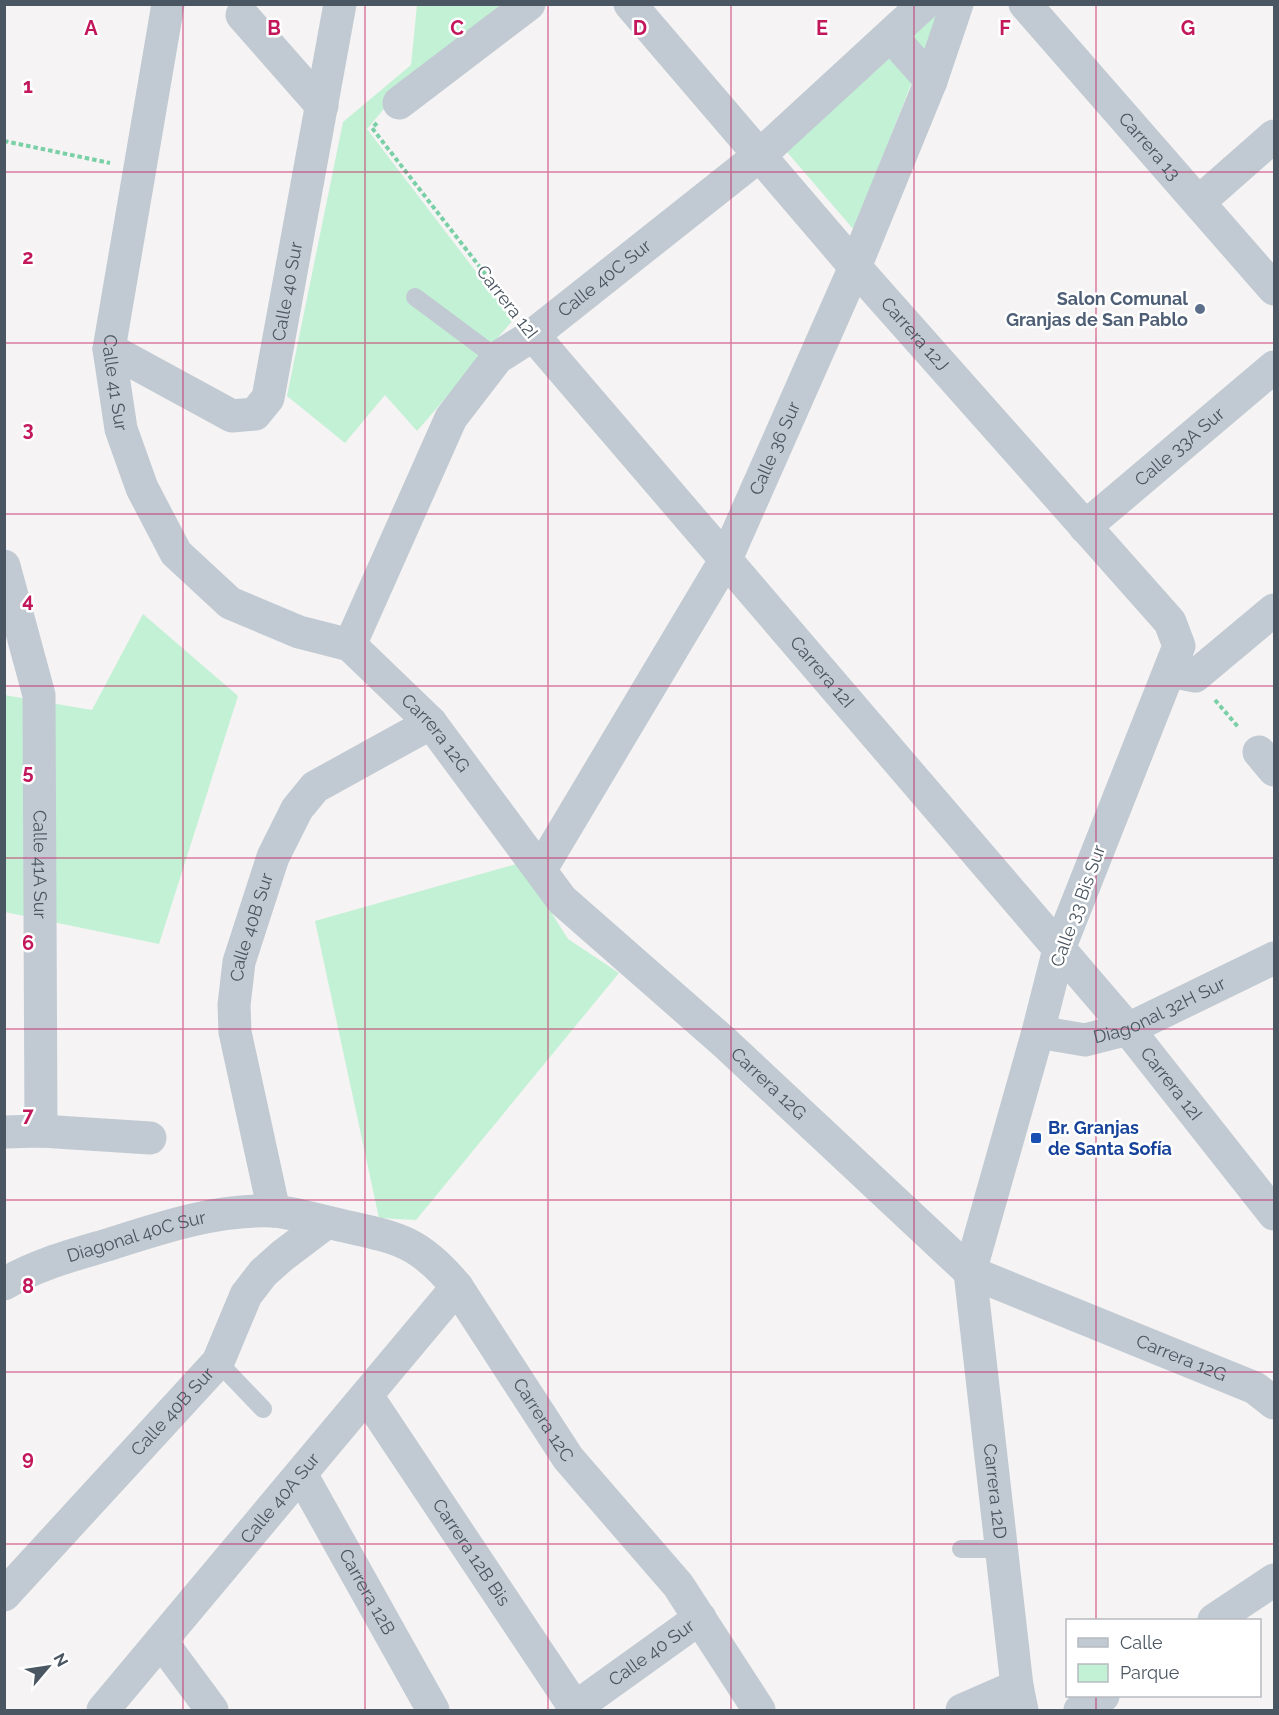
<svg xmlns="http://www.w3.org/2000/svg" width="1279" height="1715" font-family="Raleway,sans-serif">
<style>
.green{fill:#c3f1d5}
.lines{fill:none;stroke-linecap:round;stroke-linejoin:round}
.path{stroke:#7ad0a6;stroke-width:4;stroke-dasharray:4.5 3;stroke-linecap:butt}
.service{stroke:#c1cad2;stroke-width:18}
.minor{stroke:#c1cad2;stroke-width:33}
.tertiary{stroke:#c1cad2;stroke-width:33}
.grid{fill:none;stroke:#c2185b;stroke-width:1.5;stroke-opacity:0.55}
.service-dot{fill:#5c6f8a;stroke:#fff;stroke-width:2}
.transit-dot{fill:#1a4fb4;stroke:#fff;stroke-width:2}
.labels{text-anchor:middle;stroke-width:5;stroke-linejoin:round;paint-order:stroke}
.street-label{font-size:18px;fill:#4a5661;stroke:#fff}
.service-label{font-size:18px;font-weight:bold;fill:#4e5e75;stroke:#fff;text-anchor:end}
.transit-label{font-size:18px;font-weight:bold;fill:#164399;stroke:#fff;text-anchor:start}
.grid-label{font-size:20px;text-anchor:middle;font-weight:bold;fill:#c2185b;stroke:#fff;stroke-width:5;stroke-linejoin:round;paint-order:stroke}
</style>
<rect width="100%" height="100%" fill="#f5f3f3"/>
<!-- green -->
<g class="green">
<path d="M417,5H500L400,90L367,129L513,320L417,431L385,395L345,443L287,396L343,122L411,65Z"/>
<path d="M941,8L854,230L787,152Z"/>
<path d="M143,614L238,696L159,944L5,912L4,695L92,710Z"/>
<path d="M520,863L568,939L619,973L416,1220L379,1218L315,921Z"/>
</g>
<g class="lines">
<!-- path -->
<g class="path">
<path d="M377,123L372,128L514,311"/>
<path d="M4,141L110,163"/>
<path d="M1215,700L1239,728"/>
</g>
<!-- service -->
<g class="service">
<path d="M415,297L497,358"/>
<path d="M218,1362L263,1409"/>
<path d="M961,1549H1002"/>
</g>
<!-- minor -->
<g class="minor">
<path id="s1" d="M168,4L109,349L121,429L142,488L176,553L230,603L299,632L350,645"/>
<path id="s2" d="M1025,4L1274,289"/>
<path d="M242,15L322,106"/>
<path d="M891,36L931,81"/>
<path d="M399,103L529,4"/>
<path d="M1199,202L1274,136"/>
<path id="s3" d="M533,335L1128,1029L1274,1214"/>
<path id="s4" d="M109,349L232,416L255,414L268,398L340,4"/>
<path id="s5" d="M1085,527L1274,367"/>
<path id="s6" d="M4,566L39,695L41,1131"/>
<path id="s7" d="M350,645L431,723L562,900L724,1042L970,1272L1255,1388L1274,1403"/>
<path id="s8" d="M350,645L451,418L497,358L533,335L760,155L924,4"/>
<path d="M1170,671L1195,676L1274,610"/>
<path d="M1259,752L1274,770"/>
<path id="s9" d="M541,869L726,559L855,267L630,4"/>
<path d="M4,1132L41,1131L150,1138"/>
<path id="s10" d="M274,1211L235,1032L234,1005L239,962L273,857L297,809L315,787L431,723"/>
<path id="s11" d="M367,1396L575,1708"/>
<path id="s12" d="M301,1474L433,1710"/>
<path id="s13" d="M4,1595L218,1362L246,1295L263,1273L282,1256L327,1222"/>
<path d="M1214,1620L1274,1580"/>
<path d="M161,1641L212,1710"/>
<path id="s14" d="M103,1710L457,1287"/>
<path id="s15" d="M572,1710L700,1618"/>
<path d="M962,1710L1017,1686"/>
<path d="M1080,1710L1103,1696"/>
</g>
<!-- tertiary -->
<g class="tertiary">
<path id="s16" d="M957,4L931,81L855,267L1170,622L1179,646L1059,949L1038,1032L970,1272L1017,1686L1022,1710"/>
<path id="s17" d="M1038,1032L1085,1040L1128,1029L1274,958"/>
<path id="s18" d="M4,1284C35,1265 73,1255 107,1245C160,1228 216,1209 272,1211C293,1212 323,1222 344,1226C399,1238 420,1242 457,1287L568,1458L678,1585L759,1710"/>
</g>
</g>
<!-- grid -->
<path class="grid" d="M183,4V1710M365,4V1710M548,4V1710M731,4V1710M914,4V1710M1096,4V1620M4,172H1274M4,343H1274M4,514H1274M4,686H1274M4,858H1274M4,1029H1274M4,1200H1274M4,1372H1274M4,1544H1274M1096,1696V1710"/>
<!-- markers -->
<circle class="service-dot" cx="1200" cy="309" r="6"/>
<rect class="transit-dot" x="1030" y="1132" width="12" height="12" rx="3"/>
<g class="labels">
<!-- street labels -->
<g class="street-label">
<text dy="6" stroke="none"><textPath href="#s2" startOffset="189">Carrera 13</textPath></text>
<text dy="6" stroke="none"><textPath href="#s8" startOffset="458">Calle 40C Sur</textPath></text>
<text dy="6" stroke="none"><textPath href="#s4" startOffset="292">Calle 40 Sur</textPath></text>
<text transform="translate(507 302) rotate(52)" y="6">Carrera 12I</text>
<text dy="6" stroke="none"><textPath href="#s16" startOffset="372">Carrera 12J</textPath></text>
<text dy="6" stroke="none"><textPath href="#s1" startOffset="384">Calle 41 Sur</textPath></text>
<text dy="6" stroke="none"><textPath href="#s5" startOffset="124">Calle 33A Sur</textPath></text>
<text dy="6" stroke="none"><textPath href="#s9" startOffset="482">Calle 36 Sur</textPath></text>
<text dy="6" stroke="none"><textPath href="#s3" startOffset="444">Carrera 12I</textPath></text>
<text dy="6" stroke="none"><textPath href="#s7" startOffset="123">Carrera 12G</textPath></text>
<text dy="6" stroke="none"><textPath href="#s6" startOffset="303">Calle 41A Sur</textPath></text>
<text transform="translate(1078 906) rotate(-70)" y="6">Calle 33 Bis Sur</text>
<text dy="6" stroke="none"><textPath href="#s10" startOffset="290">Calle 40B Sur</textPath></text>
<text dy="6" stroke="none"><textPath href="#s17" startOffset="128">Diagonal 32H Sur</textPath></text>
<text dy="6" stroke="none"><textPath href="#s7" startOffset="609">Carrera 12G</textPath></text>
<text dy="6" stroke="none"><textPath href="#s3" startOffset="984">Carrera 12I</textPath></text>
<text dy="6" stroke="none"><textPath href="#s18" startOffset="141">Diagonal 40C Sur</textPath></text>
<text dy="6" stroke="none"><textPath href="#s7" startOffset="1113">Carrera 12G</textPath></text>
<text dy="6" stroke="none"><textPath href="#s13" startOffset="249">Calle 40B Sur</textPath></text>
<text dy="6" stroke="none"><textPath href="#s18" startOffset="644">Carrera 12C</textPath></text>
<text dy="6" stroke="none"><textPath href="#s16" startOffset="1664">Carrera 12D</textPath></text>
<text dy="6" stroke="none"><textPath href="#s14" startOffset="276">Calle 40A Sur</textPath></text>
<text dy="6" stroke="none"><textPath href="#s11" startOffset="188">Carrera 12B Bis</textPath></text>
<text dy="6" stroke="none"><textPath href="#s12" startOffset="135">Carrera 12B</textPath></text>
<text dy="6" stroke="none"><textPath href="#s15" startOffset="98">Calle 40 Sur</textPath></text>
</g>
<!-- service labels -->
<g class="service-label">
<text x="1188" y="305">Salon Comunal<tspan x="1188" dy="21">Granjas de San Pablo</tspan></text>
</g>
<!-- transit labels -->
<g class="transit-label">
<text x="1048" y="1134">Br. Granjas<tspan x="1048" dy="21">de Santa Sofía</tspan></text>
</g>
</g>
<g class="grid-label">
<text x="91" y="35">A</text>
<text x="274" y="35">B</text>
<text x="457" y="35">C</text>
<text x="640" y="35">D</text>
<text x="822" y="35">E</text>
<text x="1005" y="35">F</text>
<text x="1188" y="35">G</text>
<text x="28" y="93">1</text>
<text x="28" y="264">2</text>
<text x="28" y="436">3</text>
<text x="28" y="607">4</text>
<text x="28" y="779">5</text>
<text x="28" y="950">6</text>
<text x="28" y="1122">7</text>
<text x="28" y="1293">8</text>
<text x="28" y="1465">9</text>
</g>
<!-- border -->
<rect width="1279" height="1715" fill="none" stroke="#4a5661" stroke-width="12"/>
<!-- legend -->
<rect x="1066" y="1619" width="195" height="78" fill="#ffffff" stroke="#b7bbc0" stroke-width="1.5"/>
<rect x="1078" y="1638" width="30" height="9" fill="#c1cad2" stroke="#b7bbc0" stroke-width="1.5"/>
<text x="1120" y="1649" font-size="18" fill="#4a5661">Calle</text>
<rect x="1078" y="1664" width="30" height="18" fill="#c3f1d5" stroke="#b7bbc0" stroke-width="1.5"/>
<text x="1120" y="1679" font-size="18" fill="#4a5661">Parque</text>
<!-- north arrow -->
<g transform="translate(48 1667) rotate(61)" stroke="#ffffff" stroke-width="4.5" paint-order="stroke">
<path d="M0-4.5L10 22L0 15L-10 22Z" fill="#4a5661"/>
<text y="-9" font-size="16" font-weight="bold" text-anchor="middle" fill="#4a5661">N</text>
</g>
</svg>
